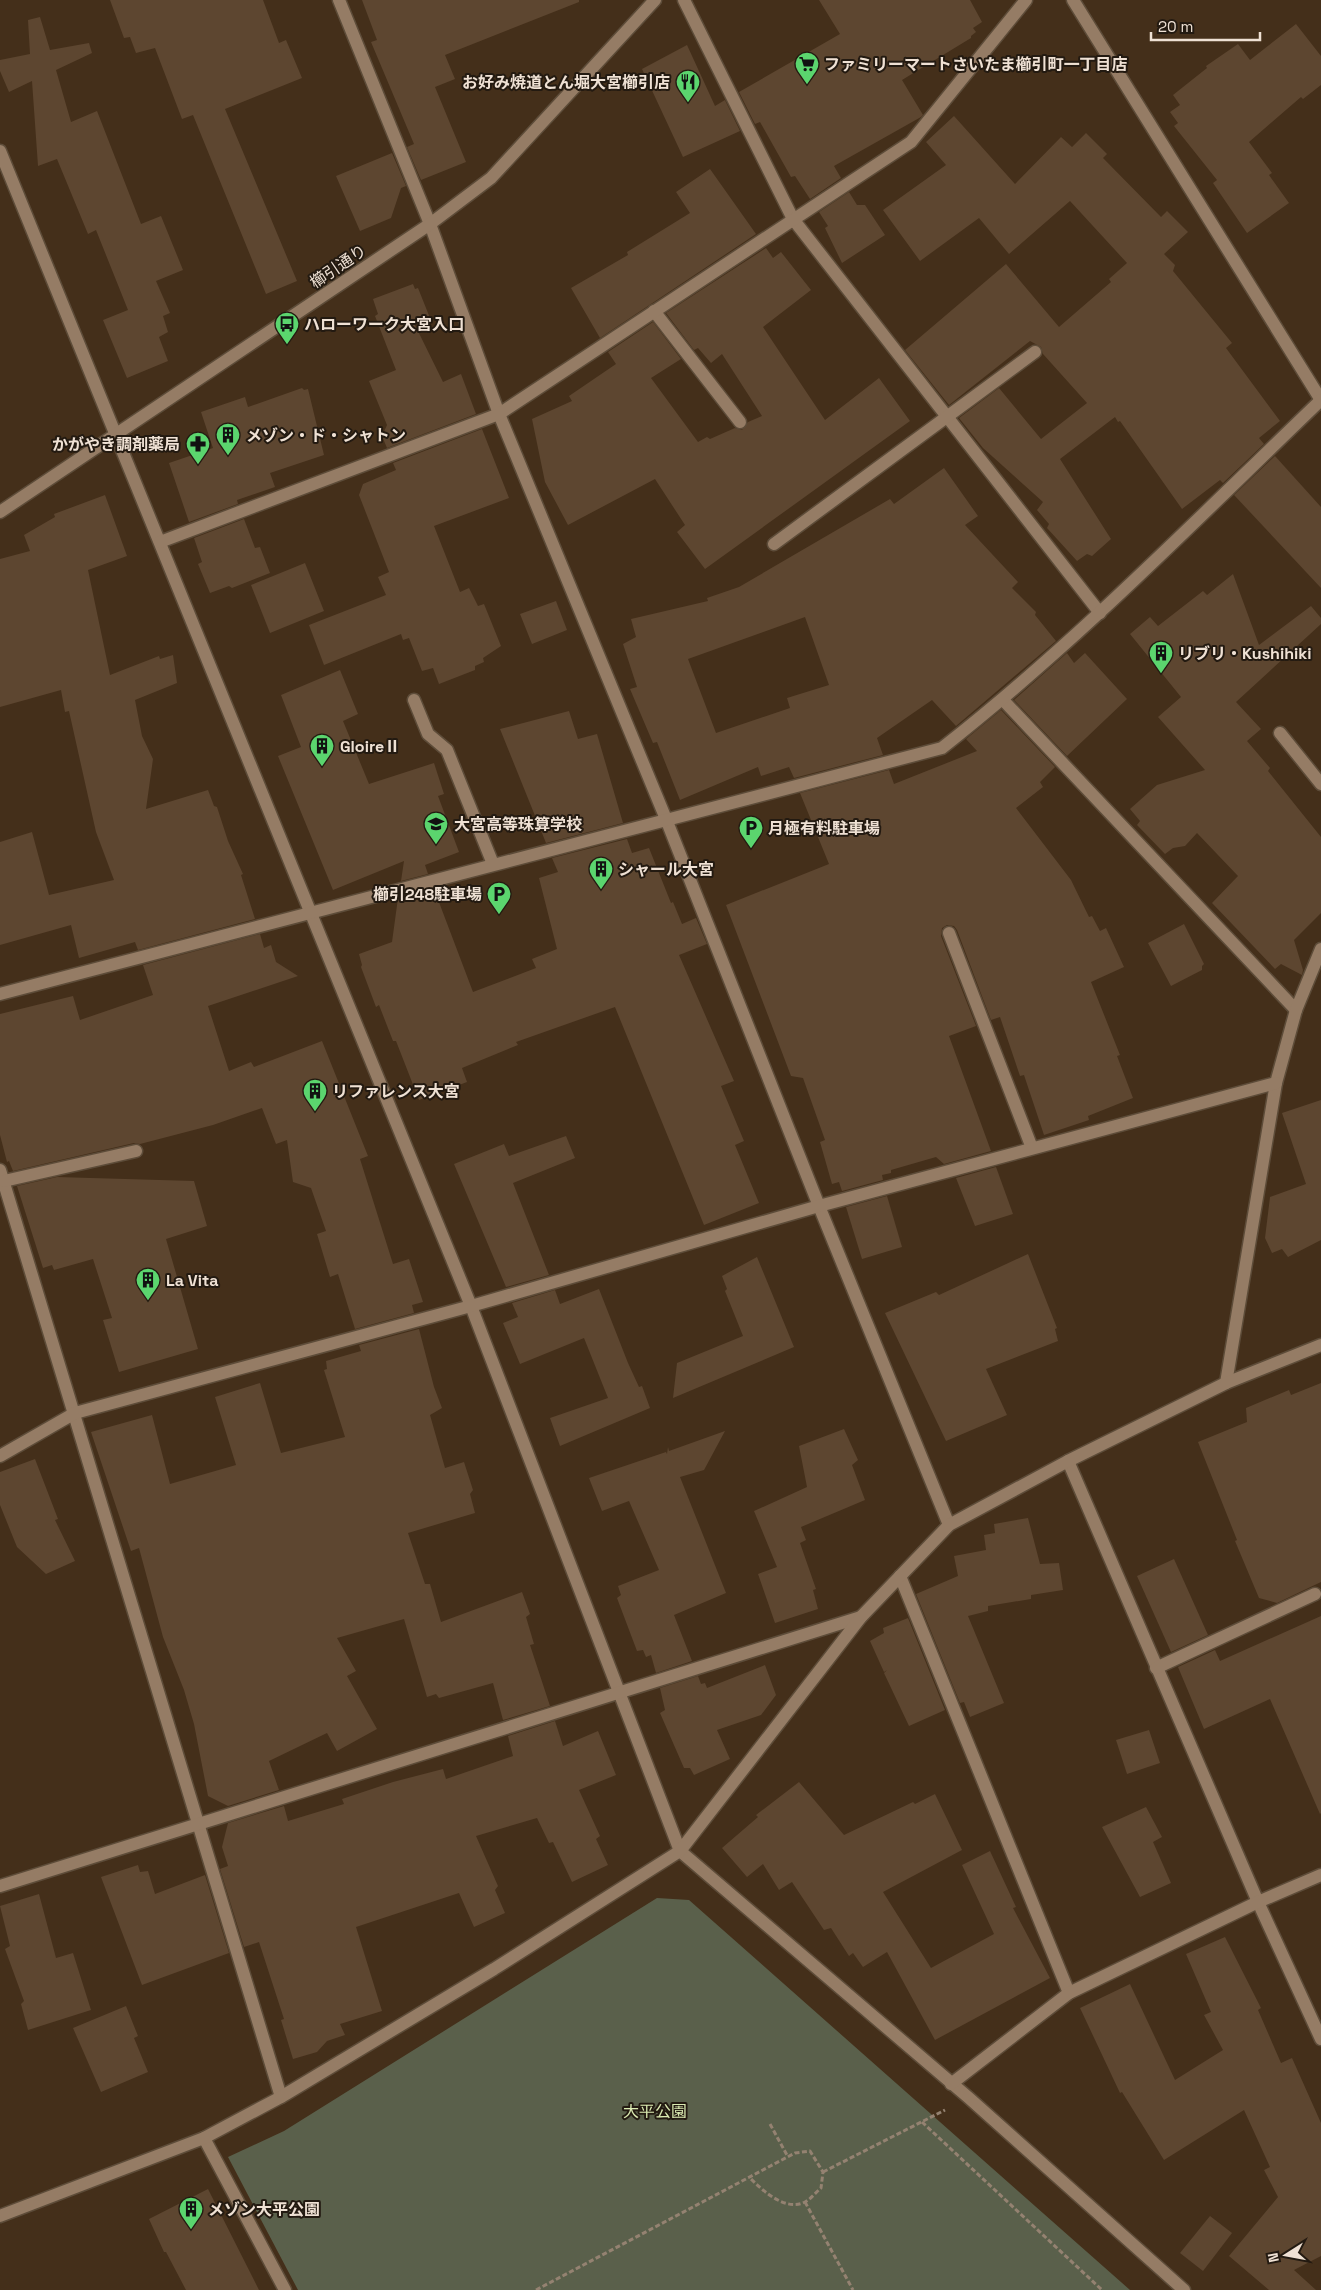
<svg xmlns="http://www.w3.org/2000/svg" width="1321" height="2290" font-family="'Space Grotesk','Noto Sans JP',sans-serif">
<style>
.park{fill:#5a604b}
.building{fill:#5d4630;fill-rule:evenodd}
.lines{fill:none;stroke-linecap:round;stroke-linejoin:round}
.minor-casing{stroke:#5d4c39;stroke-width:15}
.path{stroke:#948271;stroke-width:3;stroke-dasharray:5 2.5;stroke-linecap:butt}
.minor{stroke:#957c65;stroke-width:12}
.labels{text-anchor:middle;stroke-width:4;stroke-linejoin:round;paint-order:stroke}
.poi-label{font-size:16px;font-weight:bold;fill:#efe1d4;stroke:#231a11;text-anchor:start}
.street-label{font-size:16px;fill:#efe1d4;stroke:#231a11}
.park-label{font-size:16px;fill:#dbebb2;stroke:#231a11}
</style>
<rect width="100%" height="100%" fill="#442f1a"/>
<!-- park -->
<path class="park" d="M657,1898L689,1900L1130,2290H298L228,2157L284,2131Z"/>
<!-- building -->
<g class="building">
<path d="M110,0H263L279,43L286,40L302,78L225,109L297,281L266,294L193,115L182,119L155,48L136,53L130,37L124,38Z"/>
<path d="M362,0H579V2L445,55L455,79L435,87L466,162L421,180L407,147L414,144L371,42L377,40Z"/>
<path d="M819,0H970L982,22L973,28L976,32L971,36V38L902,80L923,115L921,117L834,166L841,178L810,199L795,176L791,177L760,122L755,124L739,92L840,34Z"/>
<path d="M40,17L50,50L89,43L92,53L56,70L71,122L97,111L141,224L161,216L183,270L156,281L170,313L163,316L168,332L159,337L168,361L127,378L103,320L128,310L96,230L88,234L57,159L38,166L32,81L9,92L0,71V60L30,54L28,20Z"/>
<path d="M1296,24L1321,56V85L1303,99L1301,97L1249,142L1272,173L1269,175L1289,203L1247,233L1213,183L1217,180L1174,126L1178,123L1170,112L1180,105L1173,95L1207,68L1206,66L1238,44L1250,60Z"/>
<path d="M687,45L715,106L725,100L740,131L683,157L642,69Z"/>
<path d="M954,116L1015,184L1061,137L1072,147L1086,133L1107,154L1103,158L1161,217L1167,211L1188,232L1164,254L1175,265L1173,271L1232,343L1226,348L1280,421L1259,438L1264,444L1223,483L1220,480L1182,509L1120,421L1118,422L1115,417L1060,459L1111,539L1092,556L1087,554L1077,561L1047,528L1049,524L1037,510L1043,502L983,448L959,418L999,388L1041,439L1087,403L1043,354L1041,347L1030,341L949,405L905,350L1006,264L1059,327L1111,282L1109,279L1127,263L1070,201L1009,254L979,218L920,261L883,210L946,165L926,142Z"/>
<path d="M392,153L406,186L401,188L391,218L360,231L336,176Z"/>
<path d="M710,169L756,234L600,338L571,288L628,255L627,252L690,213L676,192Z"/>
<path d="M849,192L857,205H865L885,235L842,263L825,228L828,226L819,212Z"/>
<path d="M766,248L773,258L781,252L811,290L763,327L825,420L879,378L910,421L705,569L677,532L685,525L655,479L568,525L545,482L532,419L572,401L569,396L616,364L608,352L653,322L681,359L651,378L698,442L707,437L710,439L735,428L742,430L748,422L762,416L722,354L711,363L698,348L694,350L666,313Z"/>
<path d="M413,284L415,289L418,288L430,318L415,325L443,382L461,374L476,414L387,448L382,436L387,425L369,381L396,370L375,316L378,314L373,299Z"/>
<path d="M302,388L304,390L308,389L324,455L270,473L275,487L237,500L238,504L189,522L169,463L213,448L201,412L245,397L248,407Z"/>
<path d="M482,429L509,498L434,526L460,592L469,588L478,606L484,604L501,646L483,658L484,662L475,666V670L439,684L433,668L422,671L409,638L403,640L401,634L324,665L309,625L386,595L378,577L389,572L359,495L363,484L396,470L393,463Z"/>
<path d="M1275,456L1321,507V588L1234,495Z"/>
<path d="M944,468L978,516L965,525L1018,582L1012,588L1036,612L1035,615L1056,641L956,726L932,700L877,738L883,755L794,778L789,767L761,776L758,767L680,800L657,742L653,743L630,689L637,687L623,644L636,637L631,619L708,601L707,598L739,587L890,499L894,504ZM805,617L829,685L787,698L790,708L716,733L688,659Z"/>
<path d="M105,495L127,556L88,570L110,675L159,656L160,659L173,655L177,683L135,700L142,736L153,759L146,809L208,790L214,806L217,807L228,841L243,874L241,875L255,919L138,950L135,942L79,958L71,925L0,945V842L32,832L49,895L114,880L96,832L69,711L65,712L61,690L0,707V559L30,551L24,535L55,517L54,514Z"/>
<path d="M244,519L255,548L260,547L270,573L232,588L229,586L210,593L198,564L202,562L194,538Z"/>
<path d="M305,563L324,611L270,633L251,585Z"/>
<path d="M1233,574L1259,645L1311,606L1321,618V624L1236,702L1261,729L1247,741L1270,768L1268,771L1321,837V913L1294,940L1303,970L1302,975L1281,964L1275,969L1212,903L1238,876L1197,833L1185,846L1173,848L1165,854L1137,825L1140,821L1130,809L1157,785L1205,770L1158,717L1181,697L1130,634L1150,617L1158,626L1203,591L1207,595Z"/>
<path d="M556,601L567,630L532,644L520,614Z"/>
<path d="M1067,653L1074,663L1085,653L1127,699L1067,756L1014,700Z"/>
<path d="M340,670L358,714L343,721L369,784L434,763L444,794L438,796L459,852L425,865L428,874L401,881L404,861L333,890L278,756L301,747L281,695Z"/>
<path d="M1001,710L1055,767L1040,782L1043,787L1016,808L1071,880L1089,917L1092,916L1100,931L1106,928L1124,967L1091,982L1120,1055L1117,1056L1133,1098L1088,1116L1089,1120L1044,1135L1024,1075L1020,1076L1000,1017L991,1020L957,930L954,926L947,925L942,928L941,936L976,1026L949,1036L991,1151L944,1164L936,1157L891,1170V1173L882,1175L883,1180L842,1191L839,1182L832,1184L820,1142L825,1140L803,1078L791,1076L726,905L829,864L800,793L889,770L894,784L977,751L966,739Z"/>
<path d="M569,711L578,739L597,734L623,823L546,843L500,729Z"/>
<path d="M627,839L632,853L649,848L671,903L673,902L682,924L696,918L707,944L679,955L734,1081L721,1086L744,1141L735,1145L759,1203L704,1225L615,1007L516,1042L518,1045L462,1068L467,1082L419,1100L396,1041H393L379,1005L376,1007L361,967L362,965L359,954L392,942L398,898L434,889L473,992L536,968L532,959L557,949L539,878L558,872L552,858Z"/>
<path d="M1184,924L1204,964L1202,966V970L1171,986L1148,943Z"/>
<path d="M260,934L264,948L271,945L276,962L298,976L208,1006L229,1071L251,1062L254,1067L322,1041L368,1156L360,1159L393,1264L409,1259L423,1302L412,1305L414,1313L355,1329L338,1274L330,1277L317,1234L326,1231L311,1188L293,1182L287,1140L276,1144L262,1108L213,1125L140,1144L134,1143L13,1171L9,1161L7,1162L0,1135V1014L73,996L80,1020L153,995L143,965Z"/>
<path d="M1321,1100V1240L1288,1257L1282,1249L1272,1253L1265,1238L1270,1197L1306,1184L1282,1113Z"/>
<path d="M566,1136L575,1158L513,1183L549,1275L506,1287L454,1164L504,1144L509,1156Z"/>
<path d="M996,1167L1013,1214L975,1226L956,1178Z"/>
<path d="M57,1177L194,1181L207,1226L166,1239L198,1349L119,1372L103,1320L112,1318L93,1259L54,1270L52,1265L43,1268L17,1186Z"/>
<path d="M887,1196L902,1247L862,1259L846,1207Z"/>
<path d="M1028,1254L1057,1328L1055,1329L1058,1341L986,1369L1007,1415L946,1441L885,1313L936,1292L939,1295Z"/>
<path d="M757,1257L794,1347L673,1398L677,1363L743,1336L725,1291L727,1289L722,1276Z"/>
<path d="M599,1289L628,1363L639,1387L642,1386L650,1408L560,1446L550,1418L608,1398L584,1338L520,1364L503,1323L518,1317L512,1303L555,1290L560,1304Z"/>
<path d="M419,1329L434,1387L442,1408L430,1415L445,1468L464,1462L473,1490L470,1494L475,1513L408,1533L425,1584H430L441,1622L522,1592L530,1614L526,1617L534,1644L530,1645L550,1706L503,1720L493,1683L439,1698L436,1694L427,1697L404,1619L337,1638L356,1671L347,1676L377,1729L337,1751L327,1733L269,1761L279,1790L228,1806L208,1796L194,1724L184,1690L163,1637L139,1548L131,1551L91,1432L152,1415L170,1484L236,1465L215,1397L260,1383L281,1453L345,1437L324,1370L327,1369L326,1361L361,1351L359,1345Z"/>
<path d="M1321,1383V1582L1277,1603L1259,1598L1235,1541L1237,1540L1198,1442L1247,1422L1246,1408L1289,1390L1291,1395Z"/>
<path d="M844,1429L858,1460L852,1465L865,1500L801,1527L806,1540L800,1543L816,1589L813,1590L818,1609L775,1623L758,1574L777,1567L754,1511L807,1487L799,1446Z"/>
<path d="M725,1431L704,1470L680,1477L726,1593L674,1615L692,1661L656,1673L651,1655L646,1657L643,1650L637,1651L617,1598L621,1595L618,1586L659,1570L629,1501L602,1511L589,1478L666,1452L667,1454L668,1447L669,1451Z"/>
<path d="M35,1459L58,1519L55,1520L75,1561L46,1574L17,1547L0,1505V1472Z"/>
<path d="M1028,1518L1040,1564L1059,1563L1063,1590L1031,1595V1599L988,1606V1611L968,1616L1004,1703L970,1717L964,1702L960,1703L916,1594L958,1576L954,1556L986,1550L984,1535L995,1533L994,1524Z"/>
<path d="M1174,1559L1208,1635L1171,1652L1137,1576Z"/>
<path d="M1321,1616V1813L1320,1814L1270,1699L1204,1729L1178,1667L1215,1650L1220,1661Z"/>
<path d="M908,1618L945,1710L909,1726L884,1673L887,1670L884,1672L870,1641L884,1633L883,1628Z"/>
<path d="M765,1665L776,1695L761,1715L717,1730L730,1759L694,1775L690,1768H684L660,1713L665,1710L660,1688L698,1676L701,1684L705,1683L707,1688Z"/>
<path d="M555,1721L563,1746L598,1731L616,1775L579,1790L600,1836L596,1839L608,1865L572,1882L553,1842L549,1843L537,1818L476,1836L498,1886L495,1890L505,1913L474,1927L459,1893L356,1927L382,2011L340,2024L345,2035L327,2041L317,2052L293,2059L281,2020L284,2019L259,1942L244,1947L220,1869L228,1866L222,1847L228,1823L284,1806L288,1821L344,1804L342,1799L393,1782L443,1769L446,1779L513,1756L508,1736Z"/>
<path d="M1149,1730L1160,1763L1127,1774L1116,1740Z"/>
<path d="M799,1782L844,1835L913,1802L915,1804L935,1794L962,1850L883,1892L931,1968L994,1934L962,1865L990,1851L1016,1907L1013,1908L1050,1978L935,2040L887,1952L863,1967L853,1953L849,1956L831,1928L824,1930L792,1882L779,1890L763,1864L747,1877L722,1848L758,1817L756,1815Z"/>
<path d="M1146,1807L1162,1837L1153,1842L1171,1883L1140,1897L1102,1827Z"/>
<path d="M138,1865L140,1872L148,1871L155,1894L205,1875L229,1953L142,1985L101,1877Z"/>
<path d="M39,1894L56,1958L73,1953L91,2010L28,2030L21,2004L24,2001L5,1949L10,1946L0,1906Z"/>
<path d="M1225,1937L1261,2008L1258,2010L1281,2063L1292,2058L1321,2123V2256L1294,2270L1316,2290H1269L1229,2256L1278,2197L1264,2170L1270,2167L1244,2110L1164,2160L1122,2092L1120,2093L1080,2008L1130,1984L1175,2080L1223,2050L1204,2015L1211,2012L1186,1954Z"/>
<path d="M126,2006L138,2036L134,2038L148,2072L101,2092L73,2028Z"/>
<path d="M208,2189L259,2290H186L166,2252H164L149,2219Z"/>
<path d="M1210,2216L1232,2233L1203,2271L1180,2253Z"/>
</g>
<g class="lines">
<defs>
<g id="minor">
<path d="M339,0L430,224L499,414L666,819L819,1206L949,1525"/>
<path d="M684,0L793,219L1100,613"/>
<path d="M1073,0L1321,400"/>
<path d="M0,151L471,1306L680,1851L969,2098L1184,2290"/>
<path d="M654,311L740,422"/>
<path d="M0,512L430,224L491,178L655,0"/>
<path d="M160,542L499,414L911,142L1026,0"/>
<path d="M774,544L1035,352"/>
<path d="M414,700L428,734L447,750L493,864"/>
<path d="M1003,700L1296,1010"/>
<path d="M1280,733L1321,784"/>
<path d="M949,933L1032,1148"/>
<path d="M0,994L942,748C1077,642 1197,519 1321,400"/>
<path d="M0,1170L281,2097"/>
<path d="M4,1181L136,1151"/>
<path d="M1226,1383L1276,1083L1296,1010L1321,949"/>
<path d="M0,1456L75,1413L471,1306L819,1206L1276,1083"/>
<path d="M1068,1461L1258,1902L1321,2039"/>
<path d="M900,1576L1069,1993"/>
<path d="M1156,1668L1315,1594"/>
<path d="M0,1886L861,1617"/>
<path d="M951,2084L1069,1993L1258,1902L1321,1875"/>
<path d="M204,2138L285,2290"/>
<path d="M0,2216L204,2138L281,2097L494,1969L680,1851L861,1617L949,1525L1068,1461L1226,1383L1321,1345"/>
</g>
</defs>
<!-- minor casing -->
<use href="#minor" class="minor-casing"/>
<!-- path -->
<g class="path">
<path d="M922,2122L1102,2290"/>
<path d="M770,2124L788,2157"/>
<path d="M823,2172L945,2110"/>
<path d="M805,2202L853,2290"/>
<path d="M536,2290L795,2153L810,2151L823,2172L821,2188C816,2192 811,2199 805,2202C785,2212 762,2190 749,2177"/>
</g>
<!-- minor -->
<use href="#minor" class="minor"/>
</g>
<!-- icons -->
<defs>
<symbol id="supermarket-pin" viewBox="-11 -11 22 30"><path d="M0 17L-7.5 6A9.5 9.5 0 1 1 7.5 6Z" fill="#5bd56e" stroke="#231a11"/><path d="M-6-5.5h2.5l.6 2H6L4.5 2H-2.5L-4.4-4H-6ZM-1.5 3.2a1.3 1.3 0 1 0 .1 0ZM3 3.2a1.3 1.3 0 1 0 .1 0Z" fill="#111"/></symbol>
<symbol id="restaurant-pin" viewBox="-11 -11 22 30"><path d="M0 17L-7.5 6A9.5 9.5 0 1 1 7.5 6Z" fill="#5bd56e" stroke="#231a11"/><path d="M-5-6h1v4h1v-4h1v4h1v-4h1v5L-1.5 .5V6h-2V.5L-5-1ZM5-6V6H3V1.5H1.5Q1.5-4 5-6Z" fill="#111"/></symbol>
<symbol id="bus-pin" viewBox="-11 -11 22 30"><path d="M0 17L-7.5 6A9.5 9.5 0 1 1 7.5 6Z" fill="#5bd56e" stroke="#231a11"/><path d="M-5-6H5V4H4V6H2V4H-2V6H-4V4H-5ZM-3.5-4V0h7V-4ZM-3.5 1.2v1.5H-2V1.2ZM2 1.2v1.5H3.5V1.2Z" fill="#111"/></symbol>
<symbol id="building-pin" viewBox="-11 -11 22 30"><path d="M0 17L-7.5 6A9.5 9.5 0 1 1 7.5 6Z" fill="#5bd56e" stroke="#231a11"/><path d="M-4-6H4V6H1V3H-1V6H-4ZM-2.5-4.3h1.7v1.8h-1.7ZM.8-4.3h1.7v1.8H.8ZM-2.5-1h1.7V.8h-1.7ZM.8-1h1.7V.8H.8Z" fill="#111"/></symbol>
<symbol id="pharmacy-pin" viewBox="-11 -11 22 30"><path d="M0 17L-7.5 6A9.5 9.5 0 1 1 7.5 6Z" fill="#5bd56e" stroke="#231a11"/><path d="M-2-6h4v4h4v4h-4v4h-4v-4h-4v-4h4Z" fill="#111"/></symbol>
<symbol id="school-pin" viewBox="-11 -11 22 30"><path d="M0 17L-7.5 6A9.5 9.5 0 1 1 7.5 6Z" fill="#5bd56e" stroke="#231a11"/><path d="M0-5L7-2L0 1L-7-2ZM-4 1L0 2.5L4 1V4Q0 6-4 4Z" fill="#111"/></symbol>
<symbol id="parking-pin" viewBox="-11 -11 22 30"><path d="M0 17L-7.5 6A9.5 9.5 0 1 1 7.5 6Z" fill="#5bd56e" stroke="#231a11"/><path d="M-3.5-5.5H1a3.5 3.5 0 0 1 0 7H-1V5.5H-3.5ZM-1-3.4V-.6H.8a1.4 1.4 0 0 0 0-2.8Z" fill="#111"/></symbol>
</defs>
<g fill-rule="evenodd">
<use href="#supermarket-pin" x="793" y="50" width="28" height="38"/>
<use href="#restaurant-pin" x="674" y="68" width="28" height="38"/>
<use href="#bus-pin" x="273" y="310" width="28" height="38"/>
<use href="#building-pin" x="214" y="421" width="28" height="38"/>
<use href="#pharmacy-pin" x="184" y="430" width="28" height="38"/>
<use href="#building-pin" x="1147" y="639" width="28" height="38"/>
<use href="#building-pin" x="308" y="732" width="28" height="38"/>
<use href="#school-pin" x="422" y="810" width="28" height="38"/>
<use href="#parking-pin" x="737" y="814" width="28" height="38"/>
<use href="#building-pin" x="587" y="855" width="28" height="38"/>
<use href="#parking-pin" x="485" y="880" width="28" height="38"/>
<use href="#building-pin" x="301" y="1077" width="28" height="38"/>
<use href="#building-pin" x="134" y="1266" width="28" height="38"/>
<use href="#building-pin" x="177" y="2195" width="28" height="38"/>
</g>
<g class="labels">
<!-- poi labels -->
<g class="poi-label">
<text x="824" y="70">ファミリーマートさいたま櫛引町一丁目店</text>
<text x="670" y="88" text-anchor="end">お好み焼道とん堀大宮櫛引店</text>
<text x="304" y="330">ハローワーク大宮入口</text>
<text x="246" y="441">メゾン・ド・シャトン</text>
<text x="180" y="450" text-anchor="end">かがやき調剤薬局</text>
<text x="1178" y="659">リブリ・Kushihiki</text>
<text x="340" y="752">GloireⅡ</text>
<text x="454" y="830">大宮高等珠算学校</text>
<text x="768" y="834">月極有料駐車場</text>
<text x="618" y="875">シャール大宮</text>
<text x="482" y="900" text-anchor="end">櫛引248駐車場</text>
<text x="332" y="1097">リファレンス大宮</text>
<text x="166" y="1286">La Vita</text>
<text x="208" y="2215">メゾン大平公園</text>
</g>
<!-- street labels -->
<g class="street-label">
<text transform="translate(338 266) rotate(-34)" y="6">櫛引通り</text>
</g>
<!-- park labels -->
<g class="park-label">
<text x="655" y="2117">大平公園</text>
</g>
</g>
<!-- north arrow -->
<g transform="translate(1286 2255) rotate(259)" stroke="#231a11" stroke-width="4" paint-order="stroke">
<path d="M0-4L9 19L0 12L-9 19Z" fill="#efe1d4"/>
<text y="-8" font-size="14" font-weight="bold" text-anchor="middle" fill="#efe1d4">N</text>
</g>
<!-- scale -->
<path d="M1151 32v8h109v-8" fill="none" stroke="#efe1d4" stroke-width="2.5"/>
<text x="1158" y="32" font-size="15" fill="#efe1d4" stroke="#231a11" stroke-width="4" paint-order="stroke">20 m</text>
</svg>
